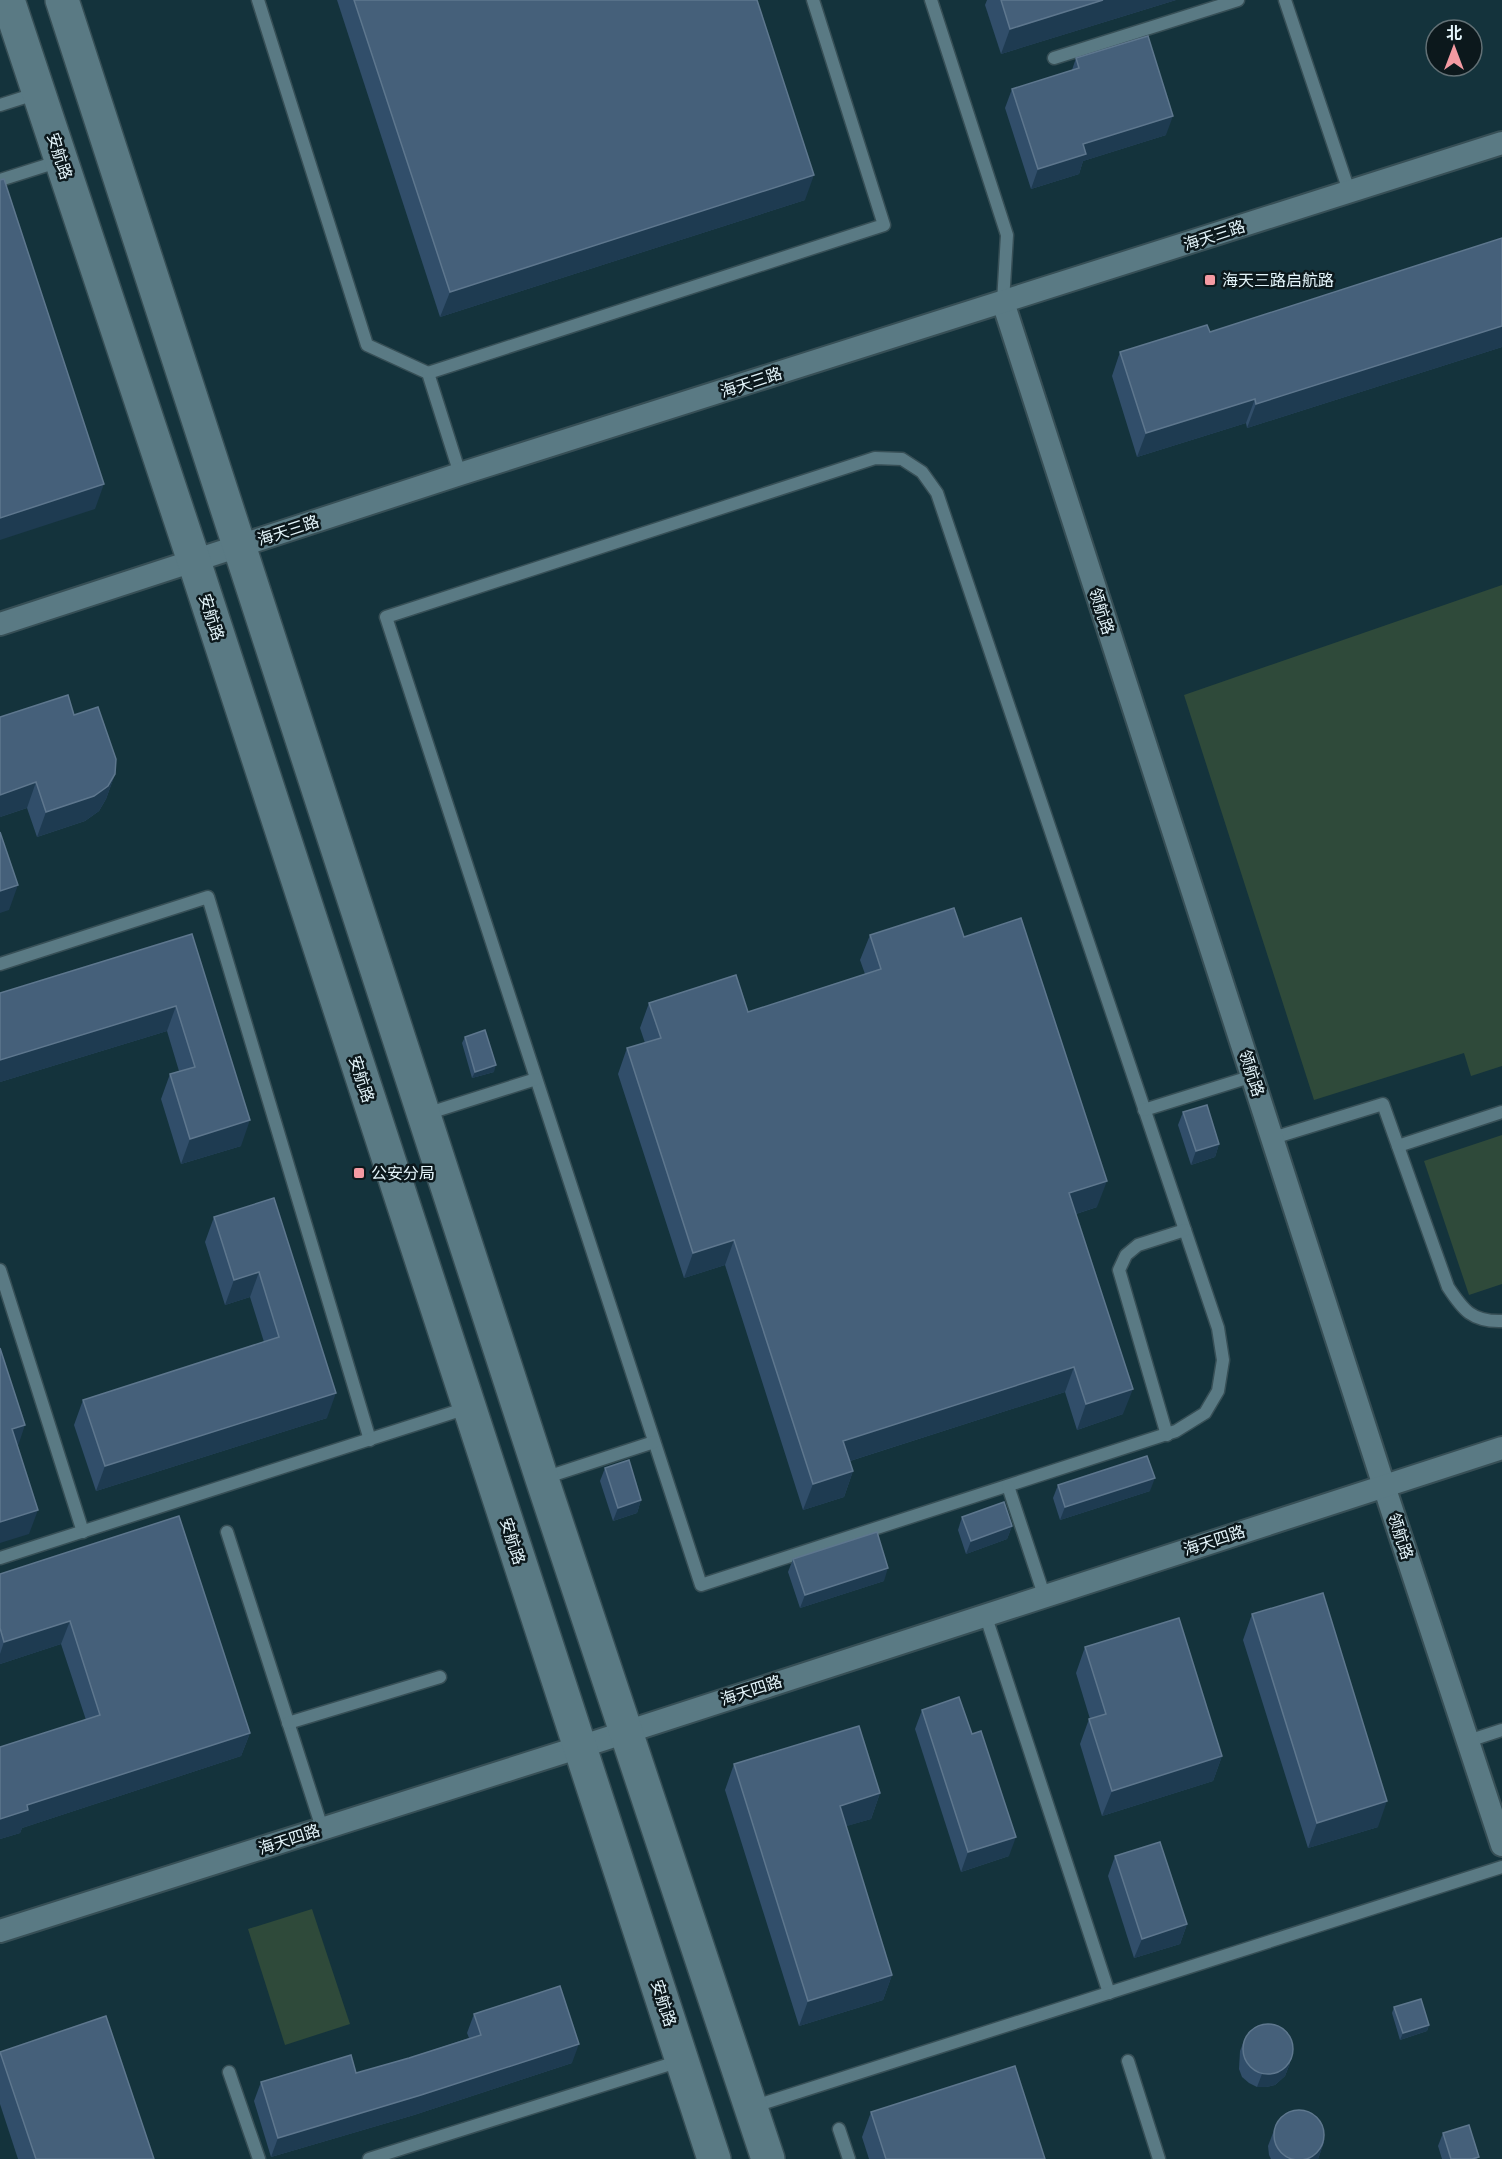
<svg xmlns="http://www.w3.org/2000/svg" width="1502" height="2159" font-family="Inter,'Noto Sans SC',sans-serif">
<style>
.green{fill:#2f4a3a}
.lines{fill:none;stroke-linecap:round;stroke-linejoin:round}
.lane-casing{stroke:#374f56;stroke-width:15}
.street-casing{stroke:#374f56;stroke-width:26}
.secondary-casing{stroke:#374f56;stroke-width:36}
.lane{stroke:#5a7a84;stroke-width:12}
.street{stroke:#5a7a84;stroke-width:22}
.secondary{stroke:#5a7a84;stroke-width:33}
.wall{fill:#314e6a}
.shaded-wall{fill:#1e3b51}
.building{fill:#45607a;stroke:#5e778e;stroke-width:1.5}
.poi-dot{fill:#f49aa2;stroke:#0c181c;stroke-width:2}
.labels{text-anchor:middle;stroke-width:5;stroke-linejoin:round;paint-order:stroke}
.street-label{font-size:16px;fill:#e4f5fb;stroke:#0c181c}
.poi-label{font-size:16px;fill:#e4f5fb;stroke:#0c181c;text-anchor:start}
</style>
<rect width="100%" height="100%" fill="#14333c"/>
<!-- green -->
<g class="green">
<path d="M1502,585V1066L1471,1076L1464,1053L1314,1100L1184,695Z"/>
<path d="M1502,1135V1284L1469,1295L1424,1161Z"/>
<path d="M312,1909L350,2024L285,2045L248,1929Z"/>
</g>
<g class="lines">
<defs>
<g id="lane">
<path d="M258,0L367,345L428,373L460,474"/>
<path d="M931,0L1007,235L1003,302"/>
<path d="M1285,0L1349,191"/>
<path d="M1054,58L1238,0"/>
<path d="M0,105L38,93"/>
<path d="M0,180L60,161"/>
<path d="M428,373L884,225L813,0"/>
<path d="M875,458L902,459L922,472L937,493L1218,1328L1223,1360L1218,1391L1205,1413L1176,1431L701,1585L386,617Z"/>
<path d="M0,964L208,897L370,1440"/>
<path d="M1144,1110L1253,1076"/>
<path d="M426,1114L536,1079"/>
<path d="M1273,1138L1383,1104L1448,1287C1463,1310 1472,1322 1502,1321"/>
<path d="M1398,1146L1502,1112"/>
<path d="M0,1270L83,1532"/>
<path d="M1167,1435L1119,1270L1126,1255L1138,1245L1185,1230"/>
<path d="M544,1478L654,1442"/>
<path d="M1008,1486L1044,1595"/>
<path d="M227,1532L322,1828"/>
<path d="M0,1558L467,1408"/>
<path d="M985,1614L1109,1993"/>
<path d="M288,1723L440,1677"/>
<path d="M1468,1741L1502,1730"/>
<path d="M1128,2061L1159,2159"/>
<path d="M229,2072L259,2159"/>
<path d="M752,2107L1502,1867"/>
<path d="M839,2129L849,2159"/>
<path d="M369,2159L680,2061"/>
</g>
<g id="street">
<path d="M1003,302L1384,1486L1502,1845"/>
<path d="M0,624L460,474L1502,143"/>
<path d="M0,1931L580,1747L1502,1448"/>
</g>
<g id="secondary">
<path d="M8,0L194,561L714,2159"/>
<path d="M62,0L542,1479L768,2159"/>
</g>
</defs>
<!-- lane casing -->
<use href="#lane" class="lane-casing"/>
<!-- street casing -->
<use href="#street" class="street-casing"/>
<!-- secondary casing -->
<use href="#secondary" class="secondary-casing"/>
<!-- lane -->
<use href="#lane" class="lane"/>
<!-- street -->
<use href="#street" class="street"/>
<!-- secondary -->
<use href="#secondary" class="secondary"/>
</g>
<!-- wall -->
<g class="wall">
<path d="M337,0H757L805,200L440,317Z"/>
<path d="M987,0H1176L1001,54L985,5Z"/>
<path d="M1076,58L1166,135L1083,161L1079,174L1031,189L1005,108L1012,89L1072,70Z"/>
<path d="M1502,238V347L1247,428L1246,423L1137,457L1112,376L1120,352L1210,332Z"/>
<path d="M74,715L115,774L106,799L99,811L85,821L37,837L27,808L0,817Z"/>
<path d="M192,934L241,1146L181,1164L161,1099L170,1074L179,1071L167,1031L0,1082V993Z"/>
<path d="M870,935L964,937L1097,1207L1076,1214L1123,1414L1077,1430L1065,1392L850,1461L853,1471L844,1497L803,1510L725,1265L684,1278L618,1074L627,1048L645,1043L640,1028L649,1003L748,1012L865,974L860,960Z"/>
<path d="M465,1037L494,1072L472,1078L462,1043Z"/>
<path d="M1183,1112L1219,1144L1215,1157L1191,1165L1178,1125Z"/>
<path d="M274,1198L327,1418L96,1491L74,1425L83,1400L264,1342L250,1297L225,1305L205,1242L214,1217Z"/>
<path d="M605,1468L641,1500L637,1513L613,1521L600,1481Z"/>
<path d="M1058,1485L1150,1491L1060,1520L1053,1498Z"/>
<path d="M962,1517L1012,1526L1007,1539L966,1554L958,1530Z"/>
<path d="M793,1559L884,1581L800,1608L788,1572Z"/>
<path d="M0,1574L250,1733L241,1756L22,1828L20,1833L0,1839V1747L86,1720L61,1644L0,1664Z"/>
<path d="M1252,1614L1378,1827L1308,1848L1243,1640Z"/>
<path d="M1085,1647L1222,1756L1213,1781L1102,1816L1080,1744L1089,1719H1090L1076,1673Z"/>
<path d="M922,1710L1009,1856L961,1872L915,1729Z"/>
<path d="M734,1764L880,1793L871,1819L846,1826L892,1975L883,2000L799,2026L725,1790Z"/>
<path d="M1115,1856L1187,1924L1180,1944L1134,1958L1108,1876Z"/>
<path d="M1394,2007L1429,2025L1427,2031L1400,2040L1392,2013Z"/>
<path d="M474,2014L572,2063L414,2115L271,2157L254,2101L261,2082L356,2073L409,2058L469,2038L467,2033Z"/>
<path d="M1245,2038L1290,2063L1285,2076L1275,2085L1266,2087H1257L1249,2083L1242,2077L1239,2069L1240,2051Z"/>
<path d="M0,2052L154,2159H18L0,2104Z"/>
<path d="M871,2112L1045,2159H869L862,2137Z"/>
<path d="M1276,2125L1324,2142L1318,2159H1271L1269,2155L1268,2146Z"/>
<path d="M1443,2133L1478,2159H1442L1438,2146Z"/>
</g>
<!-- shaded-wall -->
<g class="shaded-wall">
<path d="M1103,0H1176L1001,54L1010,29Z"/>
<path d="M1173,116L1166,135L1083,161L1079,174L1031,189L1038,169L1083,144Z"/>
<path d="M814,175L805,200L440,317L450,292Z"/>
<path d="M1502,326V347L1247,428L1256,404Z"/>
<path d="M1255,399L1246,423L1137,457L1146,433Z"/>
<path d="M104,484L95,509L0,540V518Z"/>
<path d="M115,774L106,799L99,811L85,821L37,837L46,812Z"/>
<path d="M36,782L27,808L0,817V795Z"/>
<path d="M18,885L9,910L0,913V891Z"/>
<path d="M176,1006L167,1031L0,1082V1060Z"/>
<path d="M496,1065L494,1072L472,1078L475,1072Z"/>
<path d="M250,1120L241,1146L181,1164L190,1139Z"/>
<path d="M1219,1144L1215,1157L1191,1165L1196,1151Z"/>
<path d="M1107,1181L1097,1207L1060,1219L1069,1193Z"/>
<path d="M734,1240L725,1265L684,1278L693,1253Z"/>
<path d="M259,1272L250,1297L225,1305L234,1280Z"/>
<path d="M1074,1367L1065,1392L834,1466L843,1441Z"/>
<path d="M1133,1389L1123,1414L1077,1430L1086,1404Z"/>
<path d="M336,1393L327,1418L96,1491L105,1466Z"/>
<path d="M25,1425L17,1449L12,1429Z"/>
<path d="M853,1471L844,1497L803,1510L813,1484Z"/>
<path d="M1155,1478L1150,1491L1060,1520L1065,1507Z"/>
<path d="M641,1500L637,1513L613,1521L618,1508Z"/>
<path d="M38,1510L29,1534L0,1543V1522Z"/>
<path d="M1012,1526L1007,1539L966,1554L971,1541Z"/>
<path d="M888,1568L884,1581L800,1608L805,1595Z"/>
<path d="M70,1621L61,1644L0,1664V1654L4,1642Z"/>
<path d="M250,1733L241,1756L22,1828L20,1833L0,1839V1819L27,1805Z"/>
<path d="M1222,1756L1213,1781L1102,1816L1112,1791Z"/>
<path d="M880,1793L871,1819L830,1831L840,1806Z"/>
<path d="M1387,1801L1378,1827L1308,1848L1317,1823Z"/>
<path d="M1016,1837L1009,1856L961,1872L968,1852Z"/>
<path d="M1187,1924L1180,1944L1134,1958L1142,1939Z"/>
<path d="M892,1975L883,2000L799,2026L808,2001Z"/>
<path d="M1429,2025L1427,2031L1400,2040L1403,2033Z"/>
<path d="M579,2044L572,2063L414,2115L271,2157L278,2138Z"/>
<path d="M1290,2063L1285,2076L1275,2085L1266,2087H1257L1262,2074Z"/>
<path d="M1324,2142L1318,2159H1310Z"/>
</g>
<!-- building -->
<g class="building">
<path d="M354,0H757L814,175L450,292Z"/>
<path d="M1001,0H1103L1010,29Z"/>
<path d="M1148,36L1173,116L1083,144L1086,154L1038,169L1012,89L1079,68L1076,58Z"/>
<path d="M4,179L104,484L0,518V180Z"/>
<path d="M1502,238V326L1256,404L1255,399L1146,433L1120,352L1207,325L1210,332Z"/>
<path d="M68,695L74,715L98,707L116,759L115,774L108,786L94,796L46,812L36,782L0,795V717Z"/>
<path d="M0,832L18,885L0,891Z"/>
<path d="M954,908L964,937L1021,918L1107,1181L1069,1193L1133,1389L1086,1404L1074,1367L843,1441L853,1471L813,1484L734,1240L693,1253L627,1048L661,1038L649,1003L736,975L748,1012L881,969L870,935Z"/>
<path d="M192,934L250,1120L190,1139L170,1074L195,1067L176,1006L0,1060V993Z"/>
<path d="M485,1030L496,1065L475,1072L465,1037Z"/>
<path d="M1207,1105L1219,1144L1196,1151L1183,1112Z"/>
<path d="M274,1198L336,1393L105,1466L83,1400L279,1337L259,1272L234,1280L214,1217Z"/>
<path d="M0,1348L25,1425L12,1429L38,1510L0,1522Z"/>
<path d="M1147,1456L1155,1478L1065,1507L1058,1485Z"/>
<path d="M629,1460L641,1500L618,1508L605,1468Z"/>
<path d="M1004,1502L1012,1526L971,1541L962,1517Z"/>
<path d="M179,1516L250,1733L27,1805L28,1810L0,1819V1747L100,1715L70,1621L4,1642L0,1628V1574Z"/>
<path d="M877,1532L888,1568L805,1595L793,1559Z"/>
<path d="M1323,1593L1387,1801L1317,1823L1252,1614Z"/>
<path d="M1179,1618L1222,1756L1112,1791L1089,1719L1106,1714L1085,1647Z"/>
<path d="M959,1697L972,1734L981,1731L1016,1837L968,1852L922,1710Z"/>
<path d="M859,1726L880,1793L840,1806L892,1975L808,2001L734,1764Z"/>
<path d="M1160,1842L1187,1924L1142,1939L1115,1856Z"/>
<path d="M560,1986L579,2044L421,2095L278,2138L261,2082L351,2055L356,2073L409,2058L481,2035L474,2014Z"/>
<path d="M1421,1999L1429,2025L1403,2033L1394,2007Z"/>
<path d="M106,2016L154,2159H36L0,2052Z"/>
<circle cx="1268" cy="2049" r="25"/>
<path d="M1015,2066L1045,2159H886L871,2112Z"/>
<circle cx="1299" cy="2135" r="25"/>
<path d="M1469,2125L1479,2157L1472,2159H1451L1443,2133Z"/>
</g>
<!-- markers -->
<g class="poi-dot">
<rect x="1204" y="274" width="12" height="12" rx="3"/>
<rect x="353" y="1167" width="12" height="12" rx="3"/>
</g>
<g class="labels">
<!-- street labels -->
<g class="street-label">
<text transform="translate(60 156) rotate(72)" y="6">安航路</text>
<text transform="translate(1214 235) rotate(-18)" y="6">海天三路</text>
<text transform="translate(751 382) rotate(-18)" y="6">海天三路</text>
<text transform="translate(288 530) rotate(-18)" y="6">海天三路</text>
<text transform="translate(1102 611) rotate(72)" y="6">领航路</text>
<text transform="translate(212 617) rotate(72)" y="6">安航路</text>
<text transform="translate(1252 1073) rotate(72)" y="6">领航路</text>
<text transform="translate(362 1079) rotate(72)" y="6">安航路</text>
<text transform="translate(1401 1536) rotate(72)" y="6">领航路</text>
<text transform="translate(1214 1540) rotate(-18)" y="6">海天四路</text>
<text transform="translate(513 1541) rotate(72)" y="6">安航路</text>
<text transform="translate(751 1690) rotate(-18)" y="6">海天四路</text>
<text transform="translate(289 1839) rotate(-18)" y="6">海天四路</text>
<text transform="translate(664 2003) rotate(72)" y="6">安航路</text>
</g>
<!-- poi labels -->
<g class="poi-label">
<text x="1222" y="286">海天三路启航路</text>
<text x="371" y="1179">公安分局</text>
</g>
</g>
<!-- north arrow -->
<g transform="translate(1454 48)"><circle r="28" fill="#0c181c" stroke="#627075" stroke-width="1.5"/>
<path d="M0-4.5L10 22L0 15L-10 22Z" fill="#f49aa2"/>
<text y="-9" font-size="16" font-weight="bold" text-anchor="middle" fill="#e4f5fb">北</text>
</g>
</svg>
